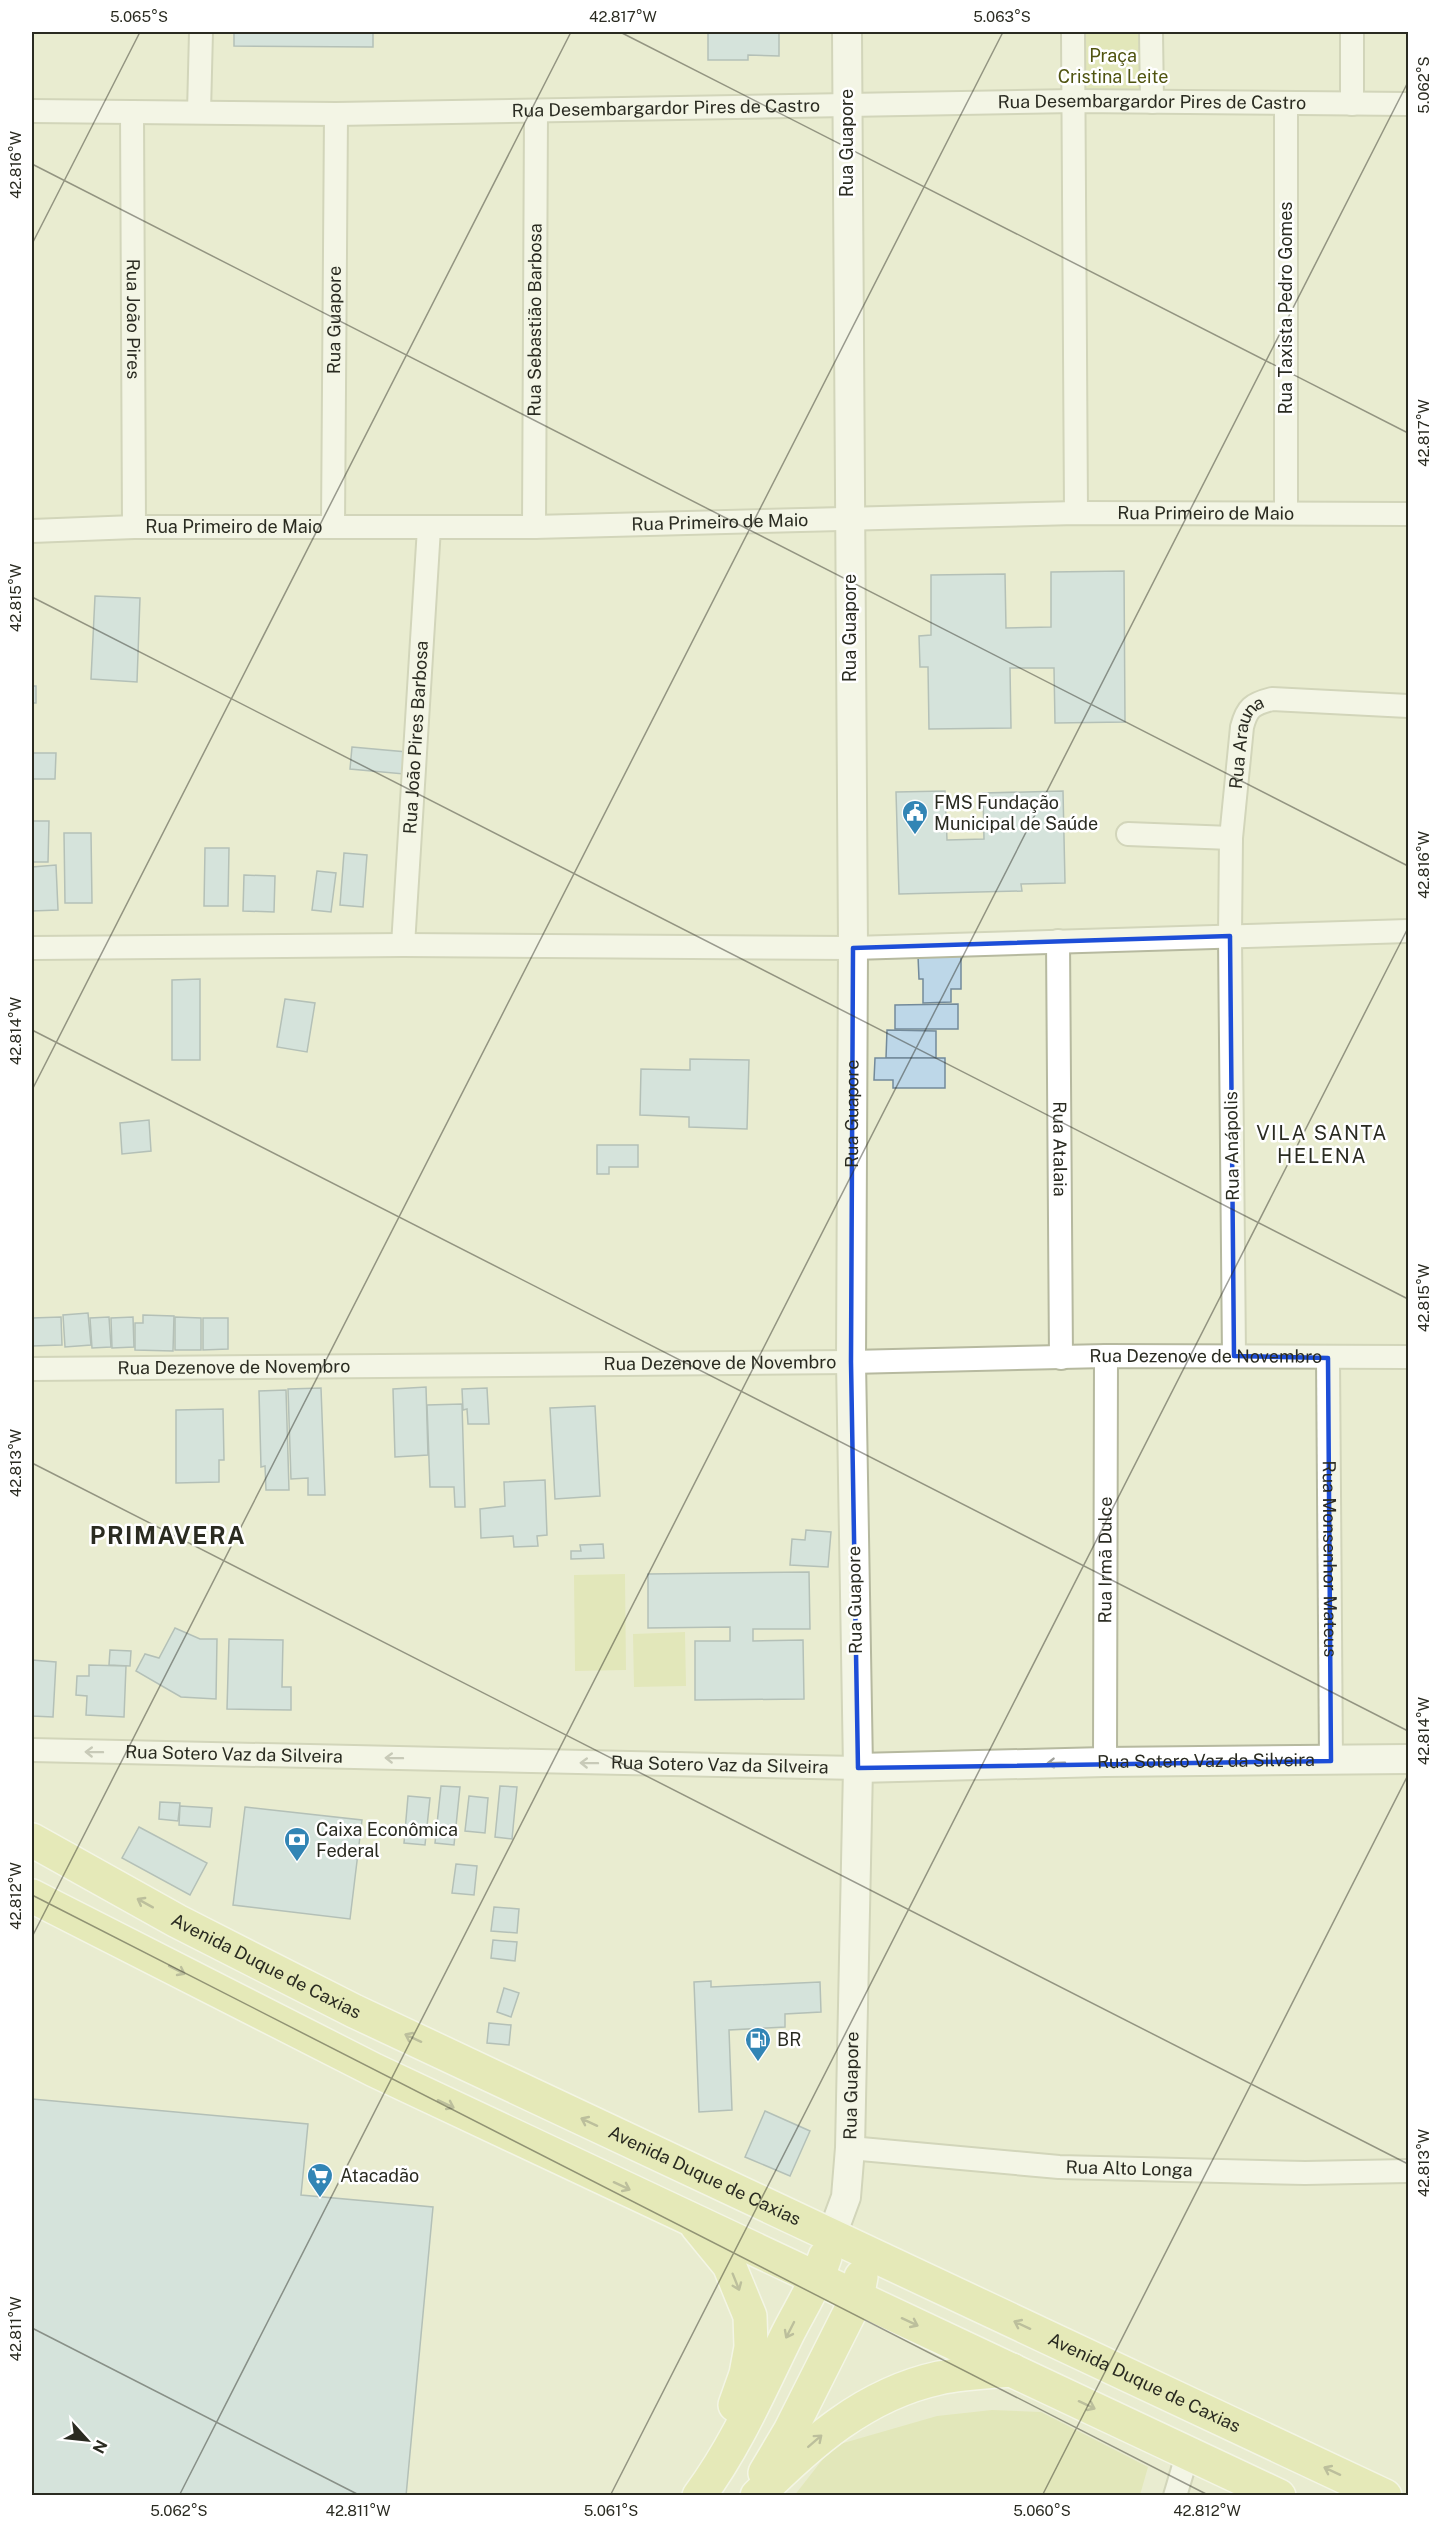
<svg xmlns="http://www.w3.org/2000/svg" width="1440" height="2527" font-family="'Public Sans',sans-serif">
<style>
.green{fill:#dae0a0}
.building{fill:#bdd7e8;stroke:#738a9a;stroke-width:1.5}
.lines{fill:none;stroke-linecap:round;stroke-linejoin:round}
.minor-casing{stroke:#b6b99f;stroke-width:26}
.tertiary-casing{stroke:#b6b99f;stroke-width:32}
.primary-casing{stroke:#fff;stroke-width:36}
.minor{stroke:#fff;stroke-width:22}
.tertiary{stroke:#fff;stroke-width:28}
.primary{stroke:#e0e59c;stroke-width:33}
.oneway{stroke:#9fa09b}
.oneway2{stroke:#85885e}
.marked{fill:none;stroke:#1d4ed8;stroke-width:4.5;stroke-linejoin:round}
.ticks{fill:none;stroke:#2a2b21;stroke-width:1.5;stroke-opacity:0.45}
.labels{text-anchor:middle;stroke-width:5;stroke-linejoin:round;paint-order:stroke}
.park-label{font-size:18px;fill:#505410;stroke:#fff}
.street-label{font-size:18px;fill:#2a2b21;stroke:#fff}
.poi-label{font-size:18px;fill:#2a2b21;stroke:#fff;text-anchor:start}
.neighbourhood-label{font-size:20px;letter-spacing:1.5px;fill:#2a2b21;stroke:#fff}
.district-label{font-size:24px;font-weight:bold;letter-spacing:1.5px;fill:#2a2b21;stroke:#fff}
.neatline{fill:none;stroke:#2a2b21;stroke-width:2}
.ticks-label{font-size:15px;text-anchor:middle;fill:#2a2b21}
</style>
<rect width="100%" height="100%" fill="#e9ecd0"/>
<!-- green -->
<g class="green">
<path d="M1073,32H1151L1152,102L1075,101Z"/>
<path d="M625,1574L626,1670L575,1671L574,1575Z"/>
<path d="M685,1632L686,1686L634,1687L633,1634Z"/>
<path d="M992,2410L1041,2412L1148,2467L1140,2495L794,2496L833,2446L937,2416Z"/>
</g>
<!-- building -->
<g class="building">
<path d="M234,32H373V47L234,46Z"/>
<path d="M708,32H779V56L748,55V60H708Z"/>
<path d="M1124,571L1125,722L1055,723L1054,668H1010L1011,728L929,729L928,667H920L919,636L931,635V575L1005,574L1006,628L1051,627V572Z"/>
<path d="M95,596L140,598L137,682L91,679Z"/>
<rect x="32" y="686" width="4" height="17"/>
<path d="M352,747L407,752L404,774L350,769Z"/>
<path d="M32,753H56L55,779H32Z"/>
<path d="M945,791L947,840L984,839L983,793L1063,791L1065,883L1021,884L1022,891L899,894L896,792Z"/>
<path d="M32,821H49L48,862H32Z"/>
<path d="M64,833H91L92,903H65Z"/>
<path d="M205,848H229L228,906H204Z"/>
<path d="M344,853L367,855L363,907L340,905Z"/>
<path d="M56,865L58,910L32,911V867Z"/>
<path d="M317,871L336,873L331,912L312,910Z"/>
<path d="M244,875L275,876L274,912L243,911Z"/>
<path d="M961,955V989H951V1002L923,1003V979H919L918,956Z"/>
<path d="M200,979V1060H172V980Z"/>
<path d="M285,999L315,1003L307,1052L277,1047Z"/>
<path d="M958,1004V1029H895V1005Z"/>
<path d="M887,1030L936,1031V1058H886Z"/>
<path d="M875,1058H945V1088H893V1080H874Z"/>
<path d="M690,1059L749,1060L747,1129L689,1127V1117L640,1115L641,1069L690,1070Z"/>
<path d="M149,1120L151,1151L122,1154L120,1123Z"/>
<path d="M597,1145H638V1167H609V1174H597Z"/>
<path d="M88,1313L91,1345L65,1347L63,1315Z"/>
<path d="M143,1315L174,1316L173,1351L135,1350V1323H143Z"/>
<path d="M61,1317L62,1345L32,1346V1318Z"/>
<path d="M109,1317L111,1347L92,1348L90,1318Z"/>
<path d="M133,1317L134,1347L112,1348L111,1318Z"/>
<path d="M175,1317L201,1318V1350H175Z"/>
<path d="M203,1318H228V1349L203,1350Z"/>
<path d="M426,1387L428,1455L395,1457L393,1389Z"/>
<path d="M321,1388L325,1495H308V1478L291,1479L288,1389Z"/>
<path d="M487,1388L489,1424H468L467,1409L463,1410L462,1389Z"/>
<path d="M286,1390L289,1490H266L265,1466L261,1467L259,1391Z"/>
<path d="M462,1404L465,1507H455L454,1487H430L427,1405Z"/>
<path d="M595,1406L600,1496L555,1499L550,1408Z"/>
<path d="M223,1409L224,1460H219V1482L176,1483V1410Z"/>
<path d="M545,1480L547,1535L537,1536L538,1546L514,1547L513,1536L481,1538L480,1509L505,1506L504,1482Z"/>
<path d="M806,1530L831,1532L828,1567L790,1565L792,1539L805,1540Z"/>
<path d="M603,1544L604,1558L571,1559V1551H581L580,1545Z"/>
<path d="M809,1572L810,1629H753V1641L803,1640L804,1699L695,1700V1641H730V1627L648,1628V1574Z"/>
<path d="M175,1628L200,1639H217L216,1699L181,1697L136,1671L145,1654L159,1658Z"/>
<path d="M229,1639L283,1640L282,1687H291V1710L227,1709Z"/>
<path d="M110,1650L131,1651L130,1666L109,1665Z"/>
<path d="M32,1660L56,1662L53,1717L32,1716Z"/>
<path d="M89,1665L126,1666L124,1717L86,1715L87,1696L76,1695L77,1676H89Z"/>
<path d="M441,1786L460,1787L454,1845L435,1843Z"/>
<path d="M500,1786L517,1787L512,1839L495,1837Z"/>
<path d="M408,1796L430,1798L425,1845L404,1843Z"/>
<path d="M469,1796L488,1798L485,1833L465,1831Z"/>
<path d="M160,1802L180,1803L178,1821L159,1819Z"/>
<path d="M180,1806L212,1808L210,1827L179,1825Z"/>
<path d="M245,1807L362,1820L350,1919L233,1905Z"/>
<path d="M139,1827L207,1863L190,1895L122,1858Z"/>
<path d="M456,1864L477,1866L474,1895L452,1893Z"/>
<path d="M494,1907L519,1909L517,1933L491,1931Z"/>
<path d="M493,1940L517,1942L515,1961L491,1958Z"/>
<path d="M711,1981V1987L820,1982L821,2012L785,2014V2027L729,2030L732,2110L699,2112L694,1982Z"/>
<path d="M504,1988L519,1993L511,2017L497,2012Z"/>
<path d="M489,2023L511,2025L509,2045L487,2043Z"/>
<path d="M32,2099L308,2124L301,2195L433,2207L406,2496H32Z"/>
<path d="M765,2111L810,2131L790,2176L745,2157Z"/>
</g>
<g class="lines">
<defs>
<g id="minor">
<path d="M1073,32L1076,513"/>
<path d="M1151,32L1152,102"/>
<path d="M1352,32V104"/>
<path d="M1286,104V513"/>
<path id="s1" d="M32,111L336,114L1075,101L1408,104"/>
<path id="s2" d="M132,112L134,527"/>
<path d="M199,112L201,32"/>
<path id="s3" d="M333,526L336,114"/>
<path id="s4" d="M534,527L536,112"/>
<path id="s5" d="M32,531L134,527H534L1076,513L1408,514"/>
<path d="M1128,834L1231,838"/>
<path id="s6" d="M1058,941L1061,1358"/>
<path id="s7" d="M403,945L429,528"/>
<path d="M32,948L403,945L853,948L1408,931"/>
<path id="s8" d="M1234,1356L1230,936L1231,838L1242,727C1247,708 1252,704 1272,699L1408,706"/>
<path id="s9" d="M1328,1358L1331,1761"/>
<path id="s10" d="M32,1369L851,1362L1106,1356L1408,1357"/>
<path id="s11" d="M32,1750L858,1768"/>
<path id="s12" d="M1105,1762L1106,1356"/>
<path id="s13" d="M850,2148L1059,2167L1305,2173L1408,2171"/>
<path d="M1175,2496L1188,2452"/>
</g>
<g id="tertiary">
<path id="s14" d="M858,1768L1105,1762L1408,1759"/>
<path id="s15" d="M832,2235L846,2197L850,2148L858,1768L851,1362L853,948L847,32"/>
</g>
<g id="primary">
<path id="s16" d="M32,1840L177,1921L354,2011L1385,2496"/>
<path d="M32,1896L374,2070L1279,2496"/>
<path d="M697,2226L729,2265L750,2316L751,2347L746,2374L735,2405"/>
<path d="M765,2473L790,2431L857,2298L861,2277"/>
<path d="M699,2496C736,2446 760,2390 787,2335C800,2309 816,2285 825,2257"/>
<path d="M757,2496C810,2443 865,2394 939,2378C963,2373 988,2372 1012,2370"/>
</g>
</defs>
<!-- minor casing -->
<use href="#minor" class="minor-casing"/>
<!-- tertiary casing -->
<use href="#tertiary" class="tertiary-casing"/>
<!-- primary casing -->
<use href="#primary" class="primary-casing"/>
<!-- minor -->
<use href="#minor" class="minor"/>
<!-- tertiary -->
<use href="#tertiary" class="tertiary"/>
<!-- primary -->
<use href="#primary" class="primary"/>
</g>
<!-- one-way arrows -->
<defs><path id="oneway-shaft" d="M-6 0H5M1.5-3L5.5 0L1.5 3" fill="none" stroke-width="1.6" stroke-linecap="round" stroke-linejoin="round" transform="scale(1.5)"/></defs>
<g class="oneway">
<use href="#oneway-shaft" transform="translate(94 1752) rotate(-179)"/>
<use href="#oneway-shaft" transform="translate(394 1758) rotate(-179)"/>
<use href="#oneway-shaft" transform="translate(589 1763) rotate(-179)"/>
<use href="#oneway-shaft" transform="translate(1056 1763) rotate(178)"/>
</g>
<g class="oneway2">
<use href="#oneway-shaft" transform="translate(145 1903) rotate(-151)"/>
<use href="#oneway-shaft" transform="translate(177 1970) rotate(27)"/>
<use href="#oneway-shaft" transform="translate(413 2038) rotate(-155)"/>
<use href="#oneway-shaft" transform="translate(446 2104) rotate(25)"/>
<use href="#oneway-shaft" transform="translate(589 2122) rotate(-155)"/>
<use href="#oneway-shaft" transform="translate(622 2186) rotate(25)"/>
<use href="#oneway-shaft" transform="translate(736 2282) rotate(68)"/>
<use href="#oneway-shaft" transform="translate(910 2322) rotate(25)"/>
<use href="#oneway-shaft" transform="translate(1022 2325) rotate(-155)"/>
<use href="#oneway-shaft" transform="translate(790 2330) rotate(117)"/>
<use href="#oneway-shaft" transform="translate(1087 2405) rotate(25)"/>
<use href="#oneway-shaft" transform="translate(815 2441) rotate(-41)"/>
<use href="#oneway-shaft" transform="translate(1332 2471) rotate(-155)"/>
</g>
<!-- marked area -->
<path d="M0 0H1440V2527H0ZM1230,936L1234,1356L1328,1358L1331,1761L858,1768L851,1362L853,948Z" fill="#e9ecd0" fill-opacity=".55" fill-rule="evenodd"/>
<path class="marked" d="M1230,936L1234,1356L1328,1358L1331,1761L858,1768L851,1362L853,948Z"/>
<!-- ticks -->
<path class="ticks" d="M620,32L1408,433M32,164L1408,866M32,244L140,32M32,597L1408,1299M32,1030L1408,1731M32,1090L571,32M32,1463L1408,2164M32,1895L1210,2496M32,1937L1003,32M32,2328L361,2496M179,2496L1408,82M610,2496L1408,928M1042,2496L1408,1775"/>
<!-- icons -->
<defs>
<symbol id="civic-pin" viewBox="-11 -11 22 30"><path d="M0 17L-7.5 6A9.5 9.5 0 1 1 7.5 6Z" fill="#3285b5" stroke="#fff"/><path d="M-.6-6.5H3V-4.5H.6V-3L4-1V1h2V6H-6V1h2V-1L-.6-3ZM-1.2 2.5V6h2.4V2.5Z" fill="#fff"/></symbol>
<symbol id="bank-pin" viewBox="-11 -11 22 30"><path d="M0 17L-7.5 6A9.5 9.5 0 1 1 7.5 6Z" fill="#3285b5" stroke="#fff"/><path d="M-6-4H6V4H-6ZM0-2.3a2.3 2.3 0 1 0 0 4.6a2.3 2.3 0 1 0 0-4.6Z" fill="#fff"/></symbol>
<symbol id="fuel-pin" viewBox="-11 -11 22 30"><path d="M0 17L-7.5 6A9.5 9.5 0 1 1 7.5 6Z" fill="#3285b5" stroke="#fff"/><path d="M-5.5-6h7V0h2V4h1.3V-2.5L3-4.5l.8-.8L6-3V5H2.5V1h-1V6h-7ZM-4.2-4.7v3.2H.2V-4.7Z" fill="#fff"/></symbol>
<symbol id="supermarket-pin" viewBox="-11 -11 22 30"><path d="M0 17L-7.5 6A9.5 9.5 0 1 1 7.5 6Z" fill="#3285b5" stroke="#fff"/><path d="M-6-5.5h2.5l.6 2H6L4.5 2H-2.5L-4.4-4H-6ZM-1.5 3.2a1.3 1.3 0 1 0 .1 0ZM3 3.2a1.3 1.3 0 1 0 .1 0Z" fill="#fff"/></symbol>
</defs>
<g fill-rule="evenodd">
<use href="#civic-pin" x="900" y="798" width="30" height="40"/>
<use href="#bank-pin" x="282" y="1825" width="30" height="40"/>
<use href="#fuel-pin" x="743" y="2025" width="30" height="40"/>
<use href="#supermarket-pin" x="305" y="2161" width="30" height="40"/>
</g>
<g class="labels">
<!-- park labels -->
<g class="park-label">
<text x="1113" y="62">Praça<tspan x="1113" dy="21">Cristina Leite</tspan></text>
</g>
<!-- street labels -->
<g class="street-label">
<text dy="6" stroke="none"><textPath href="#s1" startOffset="1120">Rua Desembargardor Pires de Castro</textPath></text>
<text dy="6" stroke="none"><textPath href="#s1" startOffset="634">Rua Desembargardor Pires de Castro</textPath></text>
<text transform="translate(847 143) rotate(-90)" y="6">Rua Guapore</text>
<text transform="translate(1286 308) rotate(-90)" y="6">Rua Taxista Pedro Gomes</text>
<text dy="6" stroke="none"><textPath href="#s2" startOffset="207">Rua João Pires</textPath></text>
<text dy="6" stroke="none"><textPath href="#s4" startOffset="207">Rua Sebastião Barbosa</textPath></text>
<text dy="6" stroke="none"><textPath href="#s3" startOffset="206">Rua Guapore</textPath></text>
<text dy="6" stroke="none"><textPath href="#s5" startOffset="1174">Rua Primeiro de Maio</textPath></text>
<text dy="6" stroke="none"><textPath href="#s5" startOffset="688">Rua Primeiro de Maio</textPath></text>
<text dy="6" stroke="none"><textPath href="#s5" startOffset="202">Rua Primeiro de Maio</textPath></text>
<text transform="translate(850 628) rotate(-90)" y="6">Rua Guapore</text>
<text dy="6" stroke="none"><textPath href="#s7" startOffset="208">Rua João Pires Barbosa</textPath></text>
<text dy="6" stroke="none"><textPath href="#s8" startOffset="616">Rua Arauna</textPath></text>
<text dy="6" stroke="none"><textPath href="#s15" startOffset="1124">Rua Guapore</textPath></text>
<text transform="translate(1232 1146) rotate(-91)" y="6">Rua Anápolis</text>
<text dy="6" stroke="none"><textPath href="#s6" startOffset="208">Rua Atalaia</textPath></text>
<text dy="6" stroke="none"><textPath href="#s10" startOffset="1174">Rua Dezenove de Novembro</textPath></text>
<text dy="6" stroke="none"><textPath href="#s10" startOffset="688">Rua Dezenove de Novembro</textPath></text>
<text dy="6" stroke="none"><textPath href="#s10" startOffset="202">Rua Dezenove de Novembro</textPath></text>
<text dy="6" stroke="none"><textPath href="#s12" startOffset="202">Rua Irmã Dulce</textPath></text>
<text dy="6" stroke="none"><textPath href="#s9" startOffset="201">Rua Monsenhor Mateus</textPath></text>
<text transform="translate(855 1600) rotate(-91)" y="6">Rua Guapore</text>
<text dy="6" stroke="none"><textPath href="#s11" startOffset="202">Rua Sotero Vaz da Silveira</textPath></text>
<text dy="6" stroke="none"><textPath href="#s14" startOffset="348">Rua Sotero Vaz da Silveira</textPath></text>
<text dy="6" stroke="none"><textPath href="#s11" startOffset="688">Rua Sotero Vaz da Silveira</textPath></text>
<text dy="6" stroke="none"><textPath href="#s16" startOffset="266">Avenida Duque de Caxias</textPath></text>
<text dy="6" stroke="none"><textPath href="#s15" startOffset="152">Rua Guapore</textPath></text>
<text dy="6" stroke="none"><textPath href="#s13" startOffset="280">Rua Alto Longa</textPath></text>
<text dy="6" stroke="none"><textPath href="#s16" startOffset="752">Avenida Duque de Caxias</textPath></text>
<text dy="6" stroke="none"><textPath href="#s16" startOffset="1238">Avenida Duque de Caxias</textPath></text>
</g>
<!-- poi labels -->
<g class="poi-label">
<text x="934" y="809">FMS Fundação<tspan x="934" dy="21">Municipal de Saúde</tspan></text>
<text x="316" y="1836">Caixa Econômica<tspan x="316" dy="21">Federal</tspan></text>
<text x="777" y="2046">BR</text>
<text x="340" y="2182">Atacadão</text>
</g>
<!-- neighbourhood labels -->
<g class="neighbourhood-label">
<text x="1322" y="1140">VILA SANTA<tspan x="1322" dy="23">HELENA</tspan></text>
</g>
<!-- district labels -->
<g class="district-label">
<text x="168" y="1544">PRIMAVERA</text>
</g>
</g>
<!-- border -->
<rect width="1440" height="2527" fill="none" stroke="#ffffff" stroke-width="66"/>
<!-- north arrow -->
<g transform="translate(87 2440) rotate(117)" stroke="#ffffff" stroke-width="4.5" paint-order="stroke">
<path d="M0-4.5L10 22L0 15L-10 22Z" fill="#2a2b21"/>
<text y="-9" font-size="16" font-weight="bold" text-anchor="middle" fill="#2a2b21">N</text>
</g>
<rect x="33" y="33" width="1374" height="2461" class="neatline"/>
<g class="ticks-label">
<text x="139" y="22">5.065°S</text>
<text x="623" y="22">42.817°W</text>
<text x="1002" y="22">5.063°S</text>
<text transform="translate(1424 85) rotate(-90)" y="5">5.062°S</text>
<text transform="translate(16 165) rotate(-90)" y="5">42.816°W</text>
<text transform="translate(1424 433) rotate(-90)" y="5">42.817°W</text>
<text transform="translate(16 598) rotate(-90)" y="5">42.815°W</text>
<text transform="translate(1424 865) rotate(-90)" y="5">42.816°W</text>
<text transform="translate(16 1031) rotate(-90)" y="5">42.814°W</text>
<text transform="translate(1424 1298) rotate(-90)" y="5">42.815°W</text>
<text transform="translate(16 1463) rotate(-90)" y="5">42.813°W</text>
<text transform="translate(1424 1731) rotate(-90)" y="5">42.814°W</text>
<text transform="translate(16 1896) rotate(-90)" y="5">42.812°W</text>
<text transform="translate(1424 2163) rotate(-90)" y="5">42.813°W</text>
<text transform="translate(16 2329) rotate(-90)" y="5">42.811°W</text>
<text x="179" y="2516">5.062°S</text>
<text x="358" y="2516">42.811°W</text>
<text x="611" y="2516">5.061°S</text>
<text x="1042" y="2516">5.060°S</text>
<text x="1207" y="2516">42.812°W</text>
</g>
</svg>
